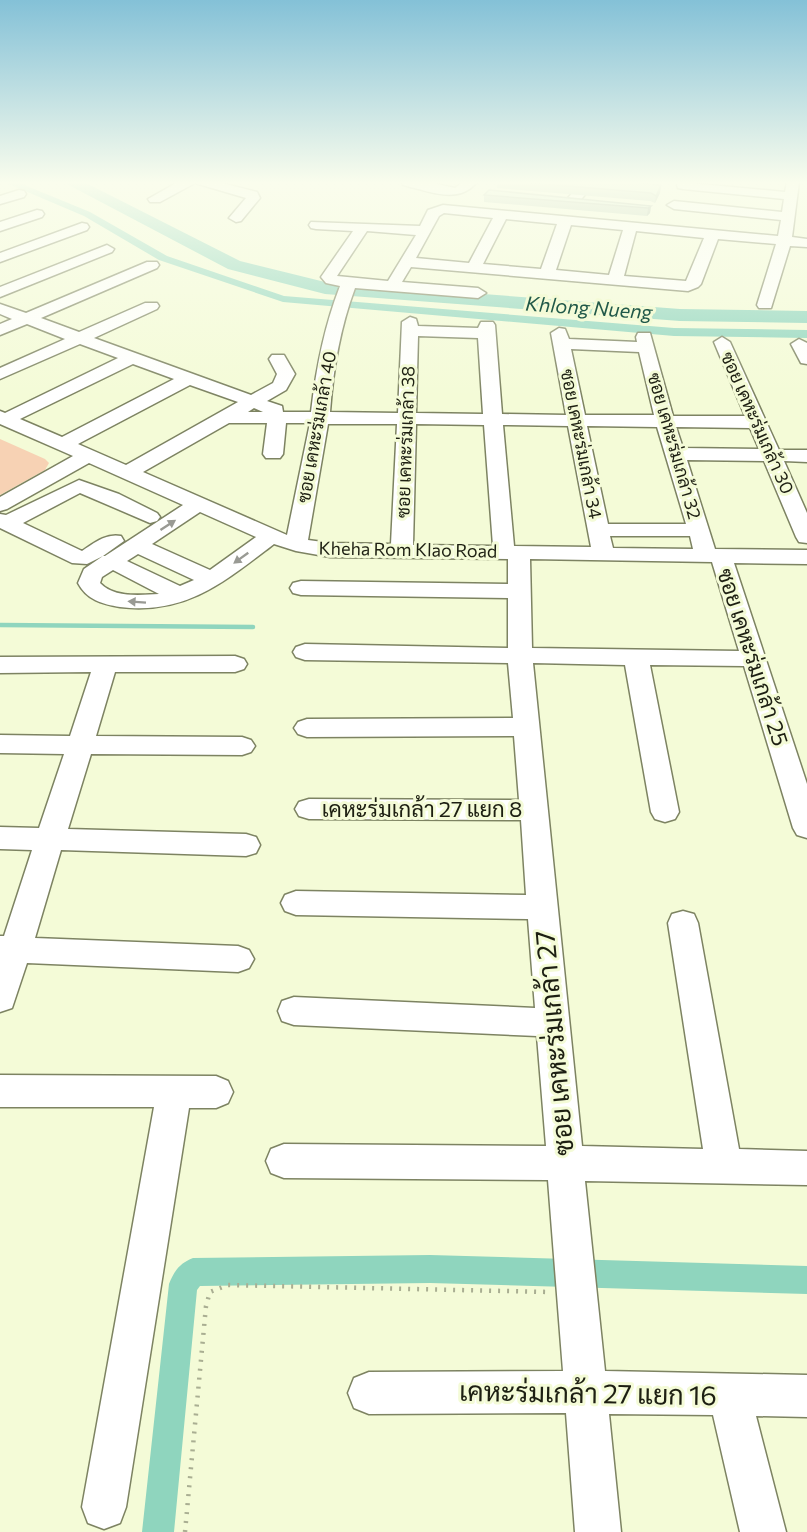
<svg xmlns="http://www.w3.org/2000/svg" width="807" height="1532" font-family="Commissioner,Sarabun,sans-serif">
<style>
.green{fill:#f7d2b4}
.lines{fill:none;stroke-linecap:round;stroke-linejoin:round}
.stream{stroke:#8fd5be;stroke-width:4.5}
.canal{fill:#8fd5be;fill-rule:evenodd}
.river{fill:#8fd5be;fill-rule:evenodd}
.minor-casing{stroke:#7d8362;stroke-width:3}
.path{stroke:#a9ae92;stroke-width:4.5;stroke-dasharray:2 7;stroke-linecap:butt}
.minor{fill:#fff;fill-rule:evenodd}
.wall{fill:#aec5ac}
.shaded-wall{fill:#8da08c}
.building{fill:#cae5c8;stroke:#8da08c;stroke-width:1.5}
.oneway{fill:#999a94}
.labels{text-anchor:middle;stroke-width:6;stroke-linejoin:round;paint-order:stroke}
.far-street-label{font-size:18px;fill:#1d1f12;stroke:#f4fbd7}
.far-water-label{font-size:20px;font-style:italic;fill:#215949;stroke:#f4fbd7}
.street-label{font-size:22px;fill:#1d1f12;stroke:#f4fbd7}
.near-street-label{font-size:27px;fill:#1d1f12;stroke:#f4fbd7}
</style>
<rect width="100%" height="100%" fill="#f4fbd7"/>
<!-- green -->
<path class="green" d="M0,439L45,459L49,463L45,470L0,495Z"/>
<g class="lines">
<!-- stream -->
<path class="stream" d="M0,625L253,627"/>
<!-- canal -->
<g class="canal">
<path d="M4,182H17L90,212L167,256L284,296L674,328L807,330V338L674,336L283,302L159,260L84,216Z"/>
<path d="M430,1255L807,1266V1294L430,1283L200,1286L197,1290L174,1532H142L169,1284C174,1271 180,1263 193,1258Z"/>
</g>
<!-- river -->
<path class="river" d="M63,182H84L240,261L325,282L680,309L807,311V323L680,321L325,294L228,269Z"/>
<defs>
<g id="minor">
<path d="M178,182H218L257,192L260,198L241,221L236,222L229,218L246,198L195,183L160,202H150L148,199Z"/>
<path d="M402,182H428L455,188L463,182H477C458,205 429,191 403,185Z"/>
<path d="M582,182H595L579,202H569L567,199Z"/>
<path d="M678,182L785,192L787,182H799L792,237L807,239V247L790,246L771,308H759L757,305L776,244L718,239L701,284L698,287L688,291L411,267L402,282L478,288L486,293L478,298L355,288C340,328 333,370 330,412L398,413L402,322L410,317L416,319L418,326L478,328L481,322H493L495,325L502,414L566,415L551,333L559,328L565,329L569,339L637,342L636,337L638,333H650L673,416H745L714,342L722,337L730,342L779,450H807V462L784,461L807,513V543L799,542L796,537L764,461L687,460L715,549L807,550V564L734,563L807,784V838L797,835L793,828L744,666L650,665L679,812L675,819L665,822L655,819L651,812L625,665L533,663L582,1146L703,1149L668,923L672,914L683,911L694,914L698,923L739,1149L807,1151V1185L585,1181L605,1371L807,1375V1417L756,1416L786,1532H740L713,1415L609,1414L621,1532H575L566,1413L369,1414L354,1408L348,1393L354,1378L369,1372L563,1371L548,1180L284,1178L271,1173L266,1161L271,1149L284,1144L546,1146L537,1036L294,1025L282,1021L278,1011L282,1001L294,997L535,1008L528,919L296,915L285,911L281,903L285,895L296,891L526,895L521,820L309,819L299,816L295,809L299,802L309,799L519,800L514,736L307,737L298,734L294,728L298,722L307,719L513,718L508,663L305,660L296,657L293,652L296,647L305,644L508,648V598L301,595L293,593L290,588L293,583L301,581L508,584V559L330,557L296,551L274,544C224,582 186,615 120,607C102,604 87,600 78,583L84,569L103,556L87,564L72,563L0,528V514L6,515L79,480L119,494L157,513L160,517L157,521L150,523L80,493L23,523L82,551C94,543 106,533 121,536L124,541L103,556H105L183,505L89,463L7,509L0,511V497L73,456L0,424V411L5,413L118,358L80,344L0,379V368L65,339L27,324L0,335V324L12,319L0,314V304L26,313L147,262H157L159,265L157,268L41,318L79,332L145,303H157L159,306L157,309L94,338L251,395L273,383L277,374L269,359L272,355H284L295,374L286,390L267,401L282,406L283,412H311C316,369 324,327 340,286L326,283L321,277L353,231L316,229L311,228L309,225L311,222L420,226L428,210L443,205L778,236L781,220L674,209L667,205L674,201L782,212L784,199L683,189L678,188L677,185ZM444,213L493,218L469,263L416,258L439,216ZM506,219L557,224L541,269L483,264ZM571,225L623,230L609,275L556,270ZM367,231L416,235L388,281L337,276ZM636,231L704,238L686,281L624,276ZM418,336L478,338L483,414L416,413ZM571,349L639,352L654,415H585ZM133,364L174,379L62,437L20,419ZM190,385L238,402L126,465L78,444ZM254,408L263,412H248ZM229,423H267L263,454L266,458H280L283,454L286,423H310L287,535L143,472ZM328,424H397L391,544L330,543L308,540ZM416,424L484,425L493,546L413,545ZM503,425L568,426L591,547L514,546ZM587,426L657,427L686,524H608ZM676,427L750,428L759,449L683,448ZM200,512L256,537L210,570L152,544ZM610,536H690L693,549L613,548ZM138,554L194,580L180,586L127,561ZM530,559L712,562L739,651L532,648ZM113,570L159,594C140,595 114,598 100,583L102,577Z"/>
<path d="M19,190L24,191L26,194L24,197L0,204V196Z"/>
<path d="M37,210L42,211L44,214L42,217L0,231V222Z"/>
<path d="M82,223L87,224L89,227L87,230L0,262V253Z"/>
<path d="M107,245L114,249L112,252L0,297V287Z"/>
<path d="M799,339L807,343V364L801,363L791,344Z"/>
<path d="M235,656L244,659L247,664L244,669L235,672H115L96,736L242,737L251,740L255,746L251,752L242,755L91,754L68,829L246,834L256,837L260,845L256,853L246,856L61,850L35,938L238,946L249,950L254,959L249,968L238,972L27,963L12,1008L0,1012V936H4L32,850L0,849V827L39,828L64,754L0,753V735L70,736L91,672L0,673V657Z"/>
<path d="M0,1075L216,1076L228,1081L233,1092L228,1103L216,1108H189L126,1507L120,1523L104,1529L88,1523L82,1507L154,1107H0Z"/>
</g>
</defs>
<!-- minor casing -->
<use href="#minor" class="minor-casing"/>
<!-- path -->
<path class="path" d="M185,1532L206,1306L210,1292L228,1285L550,1292"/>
<!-- minor -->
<use href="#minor" class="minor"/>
</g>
<!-- wall -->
<g class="wall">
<path d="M497,182H629L661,185L660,193L655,203L650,201L497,188Z"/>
<path d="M484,195L651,206L650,213L647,216L484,202Z"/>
</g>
<!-- shaded-wall -->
<g class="shaded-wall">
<path d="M661,185L660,193L655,203L656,196Z"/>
<path d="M651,206L650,213L647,216L648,208Z"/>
</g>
<!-- building -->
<g class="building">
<path d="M520,182H629L661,185L656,196L651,193Z"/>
<path d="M489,190L651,206L648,208L484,195Z"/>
</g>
<!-- one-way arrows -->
<defs><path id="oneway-solid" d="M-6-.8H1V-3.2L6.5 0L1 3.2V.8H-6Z" transform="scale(1.5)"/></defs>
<g class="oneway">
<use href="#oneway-solid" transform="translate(168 525) rotate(-33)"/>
<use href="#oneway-solid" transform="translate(241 558) rotate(144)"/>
<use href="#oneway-solid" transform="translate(137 602) rotate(-176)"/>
</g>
<!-- sky -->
<linearGradient id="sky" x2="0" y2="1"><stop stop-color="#84c1d7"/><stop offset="0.46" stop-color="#fafded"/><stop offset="1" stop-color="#fafded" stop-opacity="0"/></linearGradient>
<rect width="807" height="397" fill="url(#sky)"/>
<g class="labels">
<!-- far-street labels -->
<g class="far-street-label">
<text transform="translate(757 423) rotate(66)" y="6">ซอย เคหะร่มเกล้า 30</text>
<text transform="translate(317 427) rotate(-80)" y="6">ซอย เคหะร่มเกล้า 40</text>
<text transform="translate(406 442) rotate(-88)" y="6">ซอย เคหะร่มเกล้า 38</text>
<text transform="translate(581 444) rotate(79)" y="6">ซอย เคหะร่มเกล้า 34</text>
<text transform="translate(674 446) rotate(74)" y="6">ซอย เคหะร่มเกล้า 32</text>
<text transform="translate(408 550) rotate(1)" y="6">Kheha Rom Klao Road</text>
</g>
<!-- far-water labels -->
<g class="far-water-label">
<text transform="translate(589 308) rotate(4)" y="7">Khlong Nueng</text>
</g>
<!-- street labels -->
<g class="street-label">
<text transform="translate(753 657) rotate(72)" y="8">ซอย เคหะร่มเกล้า 25</text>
<text x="422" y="817">เคหะร่มเกล้า 27 แยก 8</text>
</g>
<!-- near-street labels -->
<g class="near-street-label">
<text transform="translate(555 1043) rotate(-95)" y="9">ซอย เคหะร่มเกล้า 27</text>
<text transform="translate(588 1394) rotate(1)" y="9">เคหะร่มเกล้า 27 แยก 16</text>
</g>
</g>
</svg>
